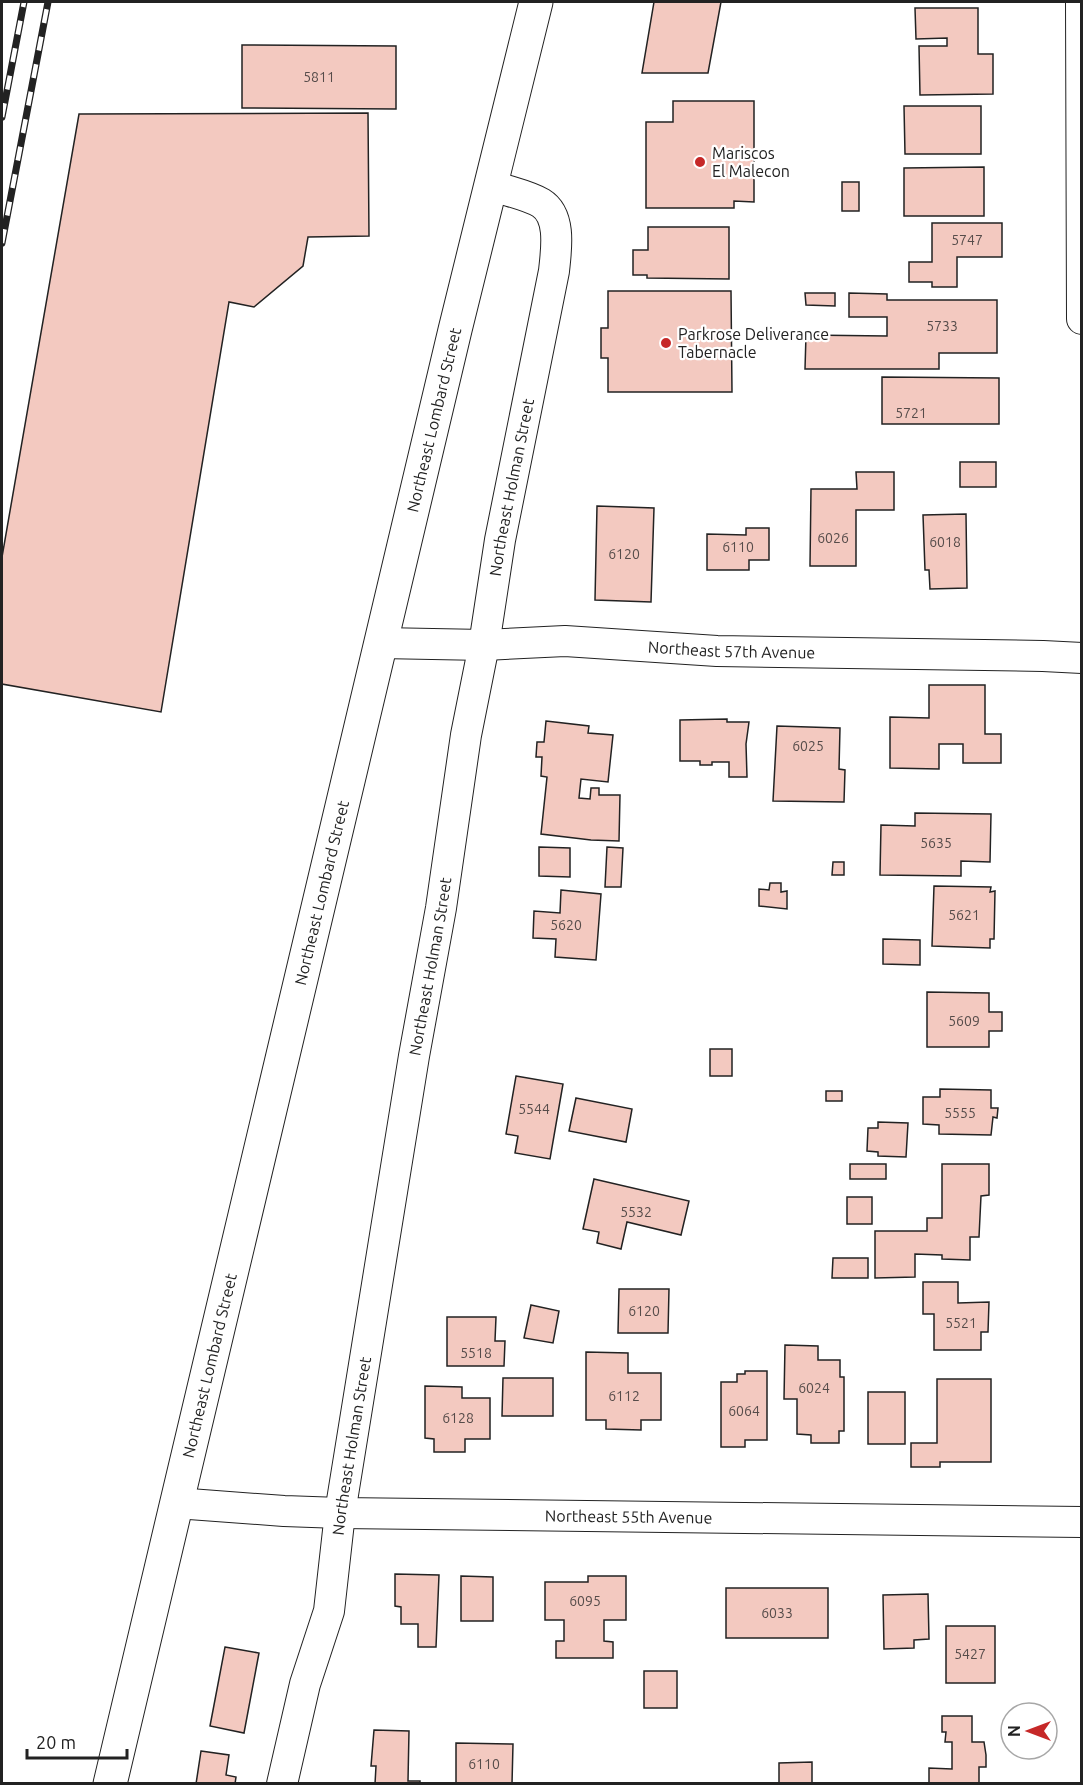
<svg xmlns="http://www.w3.org/2000/svg" width="1083" height="1785" font-family="Ubuntu,sans-serif">
<style>
.building{fill:#f3c9c0;stroke:#222;stroke-width:1.5}
.lines{fill:none;stroke-linecap:round;stroke-linejoin:round}
.minor-casing{stroke:#222;stroke-width:32}
.primary-casing{stroke:#222;stroke-width:35}
.minor{stroke:#fff;stroke-width:30}
.primary{stroke:#fff;stroke-width:33}
.rail-casing{stroke:#222;stroke-width:7}
.rail{stroke:#fff;stroke-width:4.5;stroke-dasharray:14;stroke-linecap:butt}
.poi-dot{fill:#c62828;stroke:#fff;stroke-width:2}
.labels{text-anchor:middle;stroke-width:4.5;stroke-linejoin:round;paint-order:stroke}
.number-label{font-size:14px;fill:#564c4a}
.poi-label{font-size:16px;fill:#222;stroke:#fff;text-anchor:start}
.street-label{font-size:16px;fill:#222;stroke:#fff}
</style>
<rect width="100%" height="100%" fill="#fff"/>
<!-- building -->
<g class="building">
<path d="M654,2H721L708,73H642Z"/>
<path d="M915,8H978V54H993V94L920,95L919,46H947V38L916,39Z"/>
<path d="M242,45L396,46V109L242,108Z"/>
<path d="M673,101H754V202L734,201V208H646V122H673Z"/>
<path d="M904,106H981V154H905Z"/>
<path d="M368,113L369,236L308,237L303,266L254,307L229,302L161,712L2,684V557L79,114Z"/>
<path d="M984,167V216H904V168Z"/>
<rect x="842" y="182" width="17" height="29"/>
<path d="M932,223H1002V257H957V287H932V282H909V262H932Z"/>
<path d="M648,227H729V279L647,278V275H633V250H648Z"/>
<path d="M608,291H731L732,392H608V358H601V328H608Z"/>
<path d="M805,293H835V306L806,305Z"/>
<path d="M849,293L887,294V300H997V353H939V369H805L806,335L887,336V317H849Z"/>
<path d="M882,377L999,378V424H882Z"/>
<rect x="960" y="462" width="36" height="25"/>
<path d="M856,472H894V510H856V566H810L811,489H857Z"/>
<path d="M597,506L654,508L651,602L595,600Z"/>
<path d="M966,514L967,588L930,589L929,570H925L923,515Z"/>
<path d="M746,528H769V560H749V570H707V534L746,535Z"/>
<path d="M929,685H985V734H1001V763H963V744H939V769L890,768V717L929,718Z"/>
<path d="M727,719V722H749L746,744L747,777H729V762H712V765H700V761H680V720Z"/>
<path d="M546,721L589,726L588,733L613,735L608,782L581,779L579,798L590,799L591,788H599V795H620L619,841L591,840L541,834L547,777L541,776L542,757H536L537,742H544Z"/>
<path d="M777,726L840,728L839,769L845,770L844,802L773,801Z"/>
<path d="M915,813L991,814L990,862L961,861V876L880,875L881,825L915,826Z"/>
<path d="M539,847L570,848V877L539,876Z"/>
<path d="M607,847L623,848L621,887H605Z"/>
<path d="M833,862H844V875H832Z"/>
<path d="M770,883H781V892L787,891V909L759,906V889L769,890Z"/>
<path d="M934,886L991,887L990,892L995,891L994,939H990V948L932,946Z"/>
<path d="M561,890L601,894L596,960L555,957L556,939L533,938L534,911L560,913Z"/>
<path d="M883,939L920,940V965L883,964Z"/>
<path d="M927,992L989,993V1012H1002V1031H989V1047H927Z"/>
<rect x="710" y="1049" width="22" height="27"/>
<path d="M516,1076L563,1084L550,1159L515,1153L518,1136L506,1134Z"/>
<path d="M940,1089L991,1090V1108H998L997,1118L993,1117L991,1135L939,1134V1125L923,1124V1097H940Z"/>
<rect x="826" y="1091" width="16" height="10"/>
<path d="M576,1098L632,1109L626,1142L569,1131Z"/>
<path d="M878,1122L908,1123L906,1157L878,1156V1152L867,1151L868,1128H878Z"/>
<rect x="850" y="1164" width="36" height="15"/>
<path d="M942,1164H989V1195L981,1196L979,1237H970V1260L942,1259V1255L915,1254V1277L875,1278V1231H927V1218H942Z"/>
<path d="M594,1179L689,1201L681,1235L627,1222L621,1249L597,1243L599,1232L583,1229Z"/>
<rect x="847" y="1197" width="25" height="27"/>
<path d="M833,1258H868V1278H832Z"/>
<path d="M923,1282H958V1303L989,1302L988,1332H981V1350H934V1314H923Z"/>
<path d="M619,1289H669L668,1333H618Z"/>
<path d="M531,1305L559,1311L553,1343L524,1338Z"/>
<path d="M447,1317H496L495,1341H505L504,1366H447Z"/>
<path d="M785,1345L818,1346V1360H840V1377H844V1431H839V1443H811V1435L797,1434V1399H784Z"/>
<path d="M586,1352L628,1353V1373H661V1420H641V1430L606,1429V1420H586Z"/>
<path d="M745,1371H767V1440H745V1447H721V1382H737V1374H745Z"/>
<path d="M503,1378H553V1416H502Z"/>
<path d="M937,1379H991V1462H940V1467H911V1443H937Z"/>
<path d="M425,1386L462,1387V1398H490V1439H465V1452H434V1439L425,1438Z"/>
<rect x="868" y="1392" width="37" height="52"/>
<path d="M395,1574L439,1575L436,1647H418V1624H401V1607L395,1606Z"/>
<path d="M461,1576L493,1577V1621H461Z"/>
<path d="M588,1576H626V1620H604V1641L613,1642V1658H556V1641H564V1620H545V1582H588Z"/>
<rect x="726" y="1588" width="102" height="50"/>
<path d="M928,1594L929,1639L914,1640V1648L884,1649L883,1595Z"/>
<rect x="946" y="1626" width="49" height="57"/>
<path d="M225,1647L259,1653L244,1733L210,1726Z"/>
<rect x="644" y="1671" width="33" height="37"/>
<path d="M942,1716H972V1742H984L986,1755V1767H979V1784H929V1768L952,1769V1742H945L946,1732H942Z"/>
<path d="M374,1730L409,1731L408,1781H420V1784H375L376,1766H371Z"/>
<path d="M456,1743L513,1744L512,1784H456Z"/>
<path d="M201,1751L229,1755L226,1775L236,1777L235,1784H196Z"/>
<path d="M812,1762V1784H779V1763Z"/>
</g>
<g class="lines">
<defs>
<g id="minor">
<path d="M1081,2L1082,319"/>
<path id="s1" d="M381,643L484,645L565,641L717,651L1043,656L1082,658"/>
<path id="s2" d="M176,1503L284,1511L340,1513L1082,1522"/>
<path id="s3" d="M282,1784L305,1684L329,1611L340,1513L414,1056L441,908L466,735L484,645L500,540L554,271C556,251 562,216 541,203C528,195 506,191 491,185"/>
</g>
<g id="primary">
<path id="s4" d="M110,1784L455,330L536,2"/>
</g>
</defs>
<!-- minor casing -->
<use href="#minor" class="minor-casing"/>
<!-- primary casing -->
<use href="#primary" class="primary-casing"/>
<!-- minor -->
<use href="#minor" class="minor"/>
<!-- primary -->
<use href="#primary" class="primary"/>
<defs>
<g id="rail">
<path d="M2,117L24,2"/>
<path d="M2,243L48,2"/>
</g>
</defs>
<!-- rail casing -->
<use href="#rail" class="rail-casing"/>
<!-- rail -->
<use href="#rail" class="rail"/>
</g>
<!-- markers -->
<g class="poi-dot">
<circle cx="700" cy="162" r="6"/>
<circle cx="666" cy="343" r="6"/>
</g>
<g class="labels">
<!-- number labels -->
<g class="number-label">
<text x="319" y="82">5811</text>
<text x="967" y="245">5747</text>
<text x="942" y="331">5733</text>
<text x="911" y="418">5721</text>
<text x="833" y="543">6026</text>
<text x="945" y="547">6018</text>
<text x="738" y="552">6110</text>
<text x="624" y="559">6120</text>
<text x="808" y="751">6025</text>
<text x="936" y="848">5635</text>
<text x="964" y="920">5621</text>
<text x="566" y="930">5620</text>
<text x="964" y="1026">5609</text>
<text x="534" y="1114">5544</text>
<text x="960" y="1118">5555</text>
<text x="636" y="1217">5532</text>
<text x="644" y="1316">6120</text>
<text x="961" y="1328">5521</text>
<text x="476" y="1358">5518</text>
<text x="814" y="1393">6024</text>
<text x="624" y="1401">6112</text>
<text x="744" y="1416">6064</text>
<text x="458" y="1423">6128</text>
<text x="585" y="1606">6095</text>
<text x="777" y="1618">6033</text>
<text x="970" y="1659">5427</text>
<text x="484" y="1769">6110</text>
</g>
<!-- poi labels -->
<g class="poi-label">
<text x="712" y="159">Mariscos<tspan x="712" dy="18">El Malecon</tspan></text>
<text x="678" y="340">Parkrose Deliverance<tspan x="678" dy="18">Tabernacle</tspan></text>
</g>
<!-- street labels -->
<g class="street-label">
<text dy="6" stroke="none"><textPath href="#s4" startOffset="1402">Northeast Lombard Street</textPath></text>
<text dy="6" stroke="none"><textPath href="#s3" startOffset="1318">Northeast Holman Street</textPath></text>
<text dy="6" stroke="none"><textPath href="#s1" startOffset="351">Northeast 57th Avenue</textPath></text>
<text dy="6" stroke="none"><textPath href="#s4" startOffset="916">Northeast Lombard Street</textPath></text>
<text dy="6" stroke="none"><textPath href="#s3" startOffset="832">Northeast Holman Street</textPath></text>
<text dy="6" stroke="none"><textPath href="#s4" startOffset="430">Northeast Lombard Street</textPath></text>
<text dy="6" stroke="none"><textPath href="#s3" startOffset="346">Northeast Holman Street</textPath></text>
<text dy="6" stroke="none"><textPath href="#s2" startOffset="453">Northeast 55th Avenue</textPath></text>
</g>
</g>
<!-- border -->
<rect width="1083" height="1785" fill="none" stroke="#222222" stroke-width="6"/>
<!-- north arrow -->
<g transform="translate(1029 1731) rotate(270)"><circle r="28" fill="#ffffff" stroke="#a7a7a7" stroke-width="1.5"/>
<path d="M0-4.5L10 22L0 15L-10 22Z" fill="#c62828"/>
<text y="-9" font-size="16" font-weight="bold" text-anchor="middle" fill="#222222">N</text>
</g>
<!-- scale -->
<path d="M27 1749v9h100v-9" fill="none" stroke="#222222" stroke-width="3"/>
<text x="36" y="1749" font-size="18" fill="#222222" stroke="#ffffff" stroke-width="4.5" paint-order="stroke">20 m</text>
</svg>
